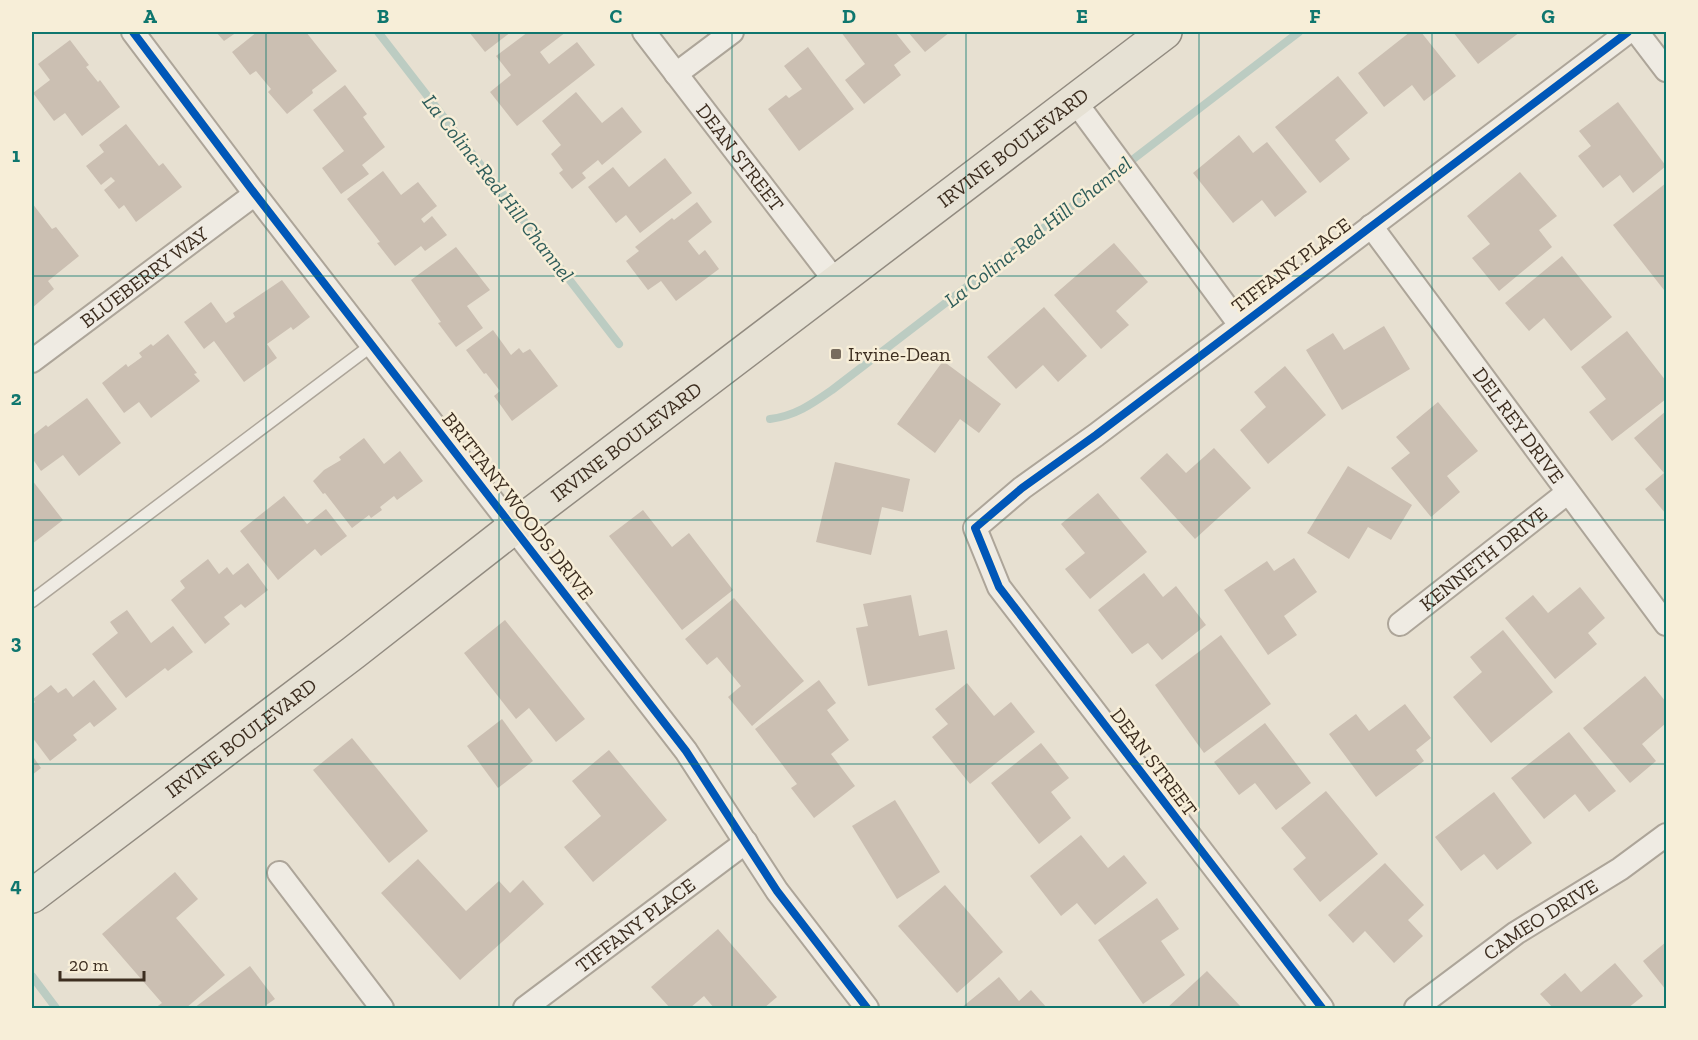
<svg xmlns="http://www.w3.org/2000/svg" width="1698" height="1040" font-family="'Zilla Slab',serif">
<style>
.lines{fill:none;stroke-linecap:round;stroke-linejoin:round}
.stream{stroke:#bcccc2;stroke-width:8}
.building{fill:#cbbfb2}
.service-casing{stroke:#ada599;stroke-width:15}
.minor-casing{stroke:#ada599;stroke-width:26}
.primary-casing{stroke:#928b80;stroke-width:36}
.service{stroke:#efebe3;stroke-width:12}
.minor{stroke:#efebe3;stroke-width:22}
.primary{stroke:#e6e1d4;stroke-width:33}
.cycleway-casing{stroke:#f7eed8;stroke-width:11}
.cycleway{stroke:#0057b8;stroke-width:8}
.grid{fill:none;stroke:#0f766e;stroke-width:1.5;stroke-opacity:0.55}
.poi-dot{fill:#786c5e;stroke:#f7eed8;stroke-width:2}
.labels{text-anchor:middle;stroke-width:5;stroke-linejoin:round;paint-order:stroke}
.street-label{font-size:20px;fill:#3d2e20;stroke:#f7eed8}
.poi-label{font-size:20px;fill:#3d2e20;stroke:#f7eed8;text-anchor:start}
.water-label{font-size:21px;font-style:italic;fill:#2f5d5a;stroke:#f7eed8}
.neatline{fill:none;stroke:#0f766e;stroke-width:2}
.grid-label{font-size:20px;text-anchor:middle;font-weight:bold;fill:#0f766e}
</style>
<rect width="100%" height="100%" fill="#e7e0d1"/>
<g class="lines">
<!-- stream -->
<g class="stream">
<path d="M378,32L619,344"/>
<path d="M770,419C795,416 812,404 832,390L1299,32"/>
<path d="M32,976L56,1008"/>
</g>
</g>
<!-- building -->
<g class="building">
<path d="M216,32H237L224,41Z"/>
<path d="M257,32H306L337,71L312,90L313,93L287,114L268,92L271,89L256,71L250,75L232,52Z"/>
<path d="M469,32H511L485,52Z"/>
<path d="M528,32H566L540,52L549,64L577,42L595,65L517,126L490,92L511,75L496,56Z"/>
<path d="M841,32H895L911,52L894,65L901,75L864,104L845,80L865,64Z"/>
<path d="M908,32H950L925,52Z"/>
<path d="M1410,32H1421L1456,76L1424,101L1412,85L1384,107L1358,73Z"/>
<path d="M1453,32H1520L1478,64Z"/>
<path d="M70,40L89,65L86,67L98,82L100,80L120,107L82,136L65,113L54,121L33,93L50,80L38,64Z"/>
<path d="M808,47L854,109L799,151L768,109L786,95L789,98L802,89L784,66Z"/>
<path d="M1338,76L1368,113L1335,140L1350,159L1320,183L1275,127Z"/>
<path d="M345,85L367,114L363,117L385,147L362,165L369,174L341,194L322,168L344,151L313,110Z"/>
<path d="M576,92L602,123L622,107L642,132L602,165L598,160L582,173L586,178L572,189L559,173L563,170L551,154L561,145L542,121Z"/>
<path d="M1618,102L1666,166L1633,193L1620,175L1603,188L1578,156L1591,146L1579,131Z"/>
<path d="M126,124L159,166L163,163L182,187L136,222L124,205L119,209L104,190L115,181L111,177L101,185L86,166L104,152L99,145Z"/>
<path d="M1239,135L1253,153L1267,142L1307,192L1275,217L1262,200L1233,223L1193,173Z"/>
<path d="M665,158L692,193L640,233L626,215L616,223L588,187L613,167L629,187Z"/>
<path d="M383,171L401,195L418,182L437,206L421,219L424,223L432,216L447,235L425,251L421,246L395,266L377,243L380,242L347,199Z"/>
<path d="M1520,172L1557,216L1539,230L1552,247L1499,291L1472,258L1490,244L1467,216Z"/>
<path d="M1666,183V288L1664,290L1613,225Z"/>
<path d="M697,202L712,222L688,241L699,255L705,250L719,269L676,301L661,281L648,290L626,261L639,251L635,247L672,218L674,220Z"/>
<path d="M32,203L52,229L56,227L79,256L48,281L54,289L32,308Z"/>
<path d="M1114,243L1148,282L1116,311L1129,325L1101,349L1054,295Z"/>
<path d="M456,247L490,290L467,306L483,328L456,347L438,323L441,322L411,280Z"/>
<path d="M1562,256L1612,317L1571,351L1544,318L1529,331L1505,303Z"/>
<path d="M282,280L310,317L293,330L291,327L267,344L277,358L244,382L214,341L204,349L184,322L211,302L226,323L235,317L233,313Z"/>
<path d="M1044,307L1087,356L1058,382L1043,365L1016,389L987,357Z"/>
<path d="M1384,326L1410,369L1342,410L1306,350L1333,333L1344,350Z"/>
<path d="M493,330L511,355L519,348L523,353L530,349L558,386L512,421L494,396L500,391L486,373L484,374L466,350Z"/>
<path d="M1627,331L1666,381V399L1612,441L1589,412L1606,399L1581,367Z"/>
<path d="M168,334L197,373L194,374L200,381L151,418L139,402L124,413L102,383L126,364L128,367L142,357L139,353L151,344L153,346Z"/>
<path d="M943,361L1001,404L979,433L960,419L935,453L897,424Z"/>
<path d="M1285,366L1326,415L1268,464L1240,430L1266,407L1254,392Z"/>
<path d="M87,398L121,443L79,476L63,455L41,471L32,458V436L46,425L48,427Z"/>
<path d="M1438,402L1478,451L1447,476L1460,492L1431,517L1391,468L1410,453L1396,437Z"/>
<path d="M1666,411V514L1645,489L1664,473L1634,438Z"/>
<path d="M364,438L384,464L400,451L423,481L397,500L394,496L380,507L382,510L371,518L369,515L352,528L325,493L323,494L313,481L324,470L341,460L339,457Z"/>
<path d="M1214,448L1251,488L1195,539L1140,478L1167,453L1186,473Z"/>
<path d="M835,462L910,479L903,512L882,507L871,555L816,542Z"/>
<path d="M1348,466L1412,505L1391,540L1368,527L1349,559L1307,533Z"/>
<path d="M32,480L63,520L32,544L34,546L32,548Z"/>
<path d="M1098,493L1147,552L1090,599L1065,569L1085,553L1061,524Z"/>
<path d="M284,496L307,524L326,509L347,536L321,556L315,549L278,580L240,531Z"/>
<path d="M643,510L672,547L689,533L733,590L682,630L609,536Z"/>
<path d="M1294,558L1317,592L1284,616L1297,635L1268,655L1224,590L1267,561L1274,571Z"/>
<path d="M208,559L219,574L227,567L233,575L248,563L268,590L245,608L241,604L224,617L230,624L205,644L171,600L185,588L180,581Z"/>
<path d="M1144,573L1163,597L1176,586L1206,625L1162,660L1148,643L1132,654L1098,610Z"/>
<path d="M1580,587L1605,618L1588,633L1597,644L1555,679L1505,618L1533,595L1548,613Z"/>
<path d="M911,595L919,636L947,630L955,669L868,686L856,628L868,626L863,604Z"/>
<path d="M734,598L804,681L752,726L728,697L741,686L717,657L707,665L685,639Z"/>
<path d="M127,610L151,643L173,626L193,652L168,671L165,668L126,698L92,654L118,633L110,622Z"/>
<path d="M505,620L585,719L556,742L529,708L516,719L464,653Z"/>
<path d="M1503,630L1553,692L1491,743L1453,697L1482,672L1470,657Z"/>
<path d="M1221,635L1271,704L1204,753L1155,685Z"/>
<path d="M1645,676L1666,702V723L1642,744L1656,761L1630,783L1583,728Z"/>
<path d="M94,680L117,709L94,727L90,722L73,735L77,740L50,761L32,737V705L35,702L33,699L51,685L58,693L66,688L73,697Z"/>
<path d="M819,680L836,703L827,710L849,740L831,754L855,786L814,818L791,788L797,784L755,729Z"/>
<path d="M967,683L994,716L1011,702L1035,732L970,784L932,737L948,724L935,709Z"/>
<path d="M1405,704L1431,738L1416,750L1424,761L1376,797L1329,734L1356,714L1369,731Z"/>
<path d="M502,719L533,761L498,788L467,746Z"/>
<path d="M1265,723L1311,783L1276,810L1255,783L1239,795L1214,762Z"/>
<path d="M1569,732L1616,791L1589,812L1575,794L1544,819L1511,778Z"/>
<path d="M352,738L428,831L389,863L313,770Z"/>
<path d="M1041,743L1069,778L1051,792L1071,818L1039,844L991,783Z"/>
<path d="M609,750L667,820L593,882L564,847L601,816L572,781Z"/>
<path d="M32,755L41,768L32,775Z"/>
<path d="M1326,791L1378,854L1320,902L1293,869L1306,858L1281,828Z"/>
<path d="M1494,792L1532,843L1497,870L1484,854L1461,871L1435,837Z"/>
<path d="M895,800L940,872L897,899L852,826Z"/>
<path d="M1081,835L1108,868L1124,855L1147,883L1095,925L1077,903L1061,916L1030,876Z"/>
<path d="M418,859L466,911L499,881L510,893L523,880L544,904L460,980L381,893Z"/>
<path d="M1385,863L1424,905L1408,920L1423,936L1394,963L1365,931L1353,943L1328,915Z"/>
<path d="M175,872L198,899L176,918L225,975L186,1008H155L162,1003L102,934Z"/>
<path d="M945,885L1003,952L957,993L898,926Z"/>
<path d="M1157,898L1179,929L1161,941L1185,975L1143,1004L1098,940Z"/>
<path d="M718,929L777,997L764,1008H714L704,996L690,1008H670L651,987Z"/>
<path d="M1666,942V990L1643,961Z"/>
<path d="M1615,963L1643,996L1628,1008H1553L1540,994L1565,973L1581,992Z"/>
<path d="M250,966L275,999L262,1008H194Z"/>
<path d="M1207,971L1242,1008H1167Z"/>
<path d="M999,977L1019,1001L1031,990L1047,1008H961Z"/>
</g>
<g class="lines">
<defs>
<path id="service" d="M32,601L372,345"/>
<g id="minor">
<path d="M133,32L255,194L686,751L777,891L867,1008"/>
<path id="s1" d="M644,32L836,282"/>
<path d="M1637,32L1666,70"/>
<path d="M676,74L732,32"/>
<path d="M1074,100L1240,325"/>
<path id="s2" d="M1371,226L1666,624"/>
<path id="s3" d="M32,361L255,194"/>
<path id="s4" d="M1400,624L1567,493"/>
<path d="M279,873L382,1008"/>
<path id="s5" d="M525,1008L746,842"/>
<path d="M1322,1008L999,587L975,528L1022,488L1096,435L1628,32"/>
<path id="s6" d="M1416,1008L1516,933L1620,869L1666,835"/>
</g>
<g id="primary">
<path id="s7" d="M32,896L353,653L514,527L1165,32"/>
</g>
</defs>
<!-- service casing -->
<use href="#service" class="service-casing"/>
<!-- minor casing -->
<use href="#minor" class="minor-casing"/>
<!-- primary casing -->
<use href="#primary" class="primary-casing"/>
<!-- service -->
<use href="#service" class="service"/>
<!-- minor -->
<use href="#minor" class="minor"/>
<!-- primary -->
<use href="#primary" class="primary"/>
<defs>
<g id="cycleway">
<path d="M133,32L255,194L686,751L777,891L867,1008"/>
<path d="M1322,1008L999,587L975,528L1022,488L1096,435L1628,32"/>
</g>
</defs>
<!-- cycleway casing -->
<use href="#cycleway" class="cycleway-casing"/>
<!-- cycleway -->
<use href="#cycleway" class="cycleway"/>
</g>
<!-- grid -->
<path class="grid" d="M266,32V1008M499,32V1008M732,32V1008M966,32V1008M1199,32V1008M1432,32V1008M32,276H1666M32,520H1666M32,764H1666"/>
<!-- markers -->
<rect class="poi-dot" x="830" y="348" width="12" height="12" rx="3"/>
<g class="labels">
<!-- street labels -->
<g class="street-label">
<text dy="7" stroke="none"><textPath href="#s7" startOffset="1234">IRVINE BOULEVARD</textPath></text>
<text dy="7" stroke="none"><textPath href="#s1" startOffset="158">DEAN STREET</textPath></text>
<text transform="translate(1291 265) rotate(-37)" y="7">TIFFANY PLACE</text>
<text dy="7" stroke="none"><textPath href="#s3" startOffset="140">BLUEBERRY WAY</textPath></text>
<text dy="7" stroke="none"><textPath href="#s2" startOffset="248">DEL REY DRIVE</textPath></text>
<text dy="7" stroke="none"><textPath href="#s7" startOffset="748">IRVINE BOULEVARD</textPath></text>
<text transform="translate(518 506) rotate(52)" y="7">BRITTANY WOODS DRIVE</text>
<text dy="7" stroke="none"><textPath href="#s4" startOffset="106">KENNETH DRIVE</textPath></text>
<text dy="7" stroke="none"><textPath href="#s7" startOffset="262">IRVINE BOULEVARD</textPath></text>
<text transform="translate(1154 762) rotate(53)" y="7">DEAN STREET</text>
<text dy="7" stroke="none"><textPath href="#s6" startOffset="153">CAMEO DRIVE</textPath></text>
<text dy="7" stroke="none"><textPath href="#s5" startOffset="138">TIFFANY PLACE</textPath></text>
</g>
<!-- poi labels -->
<g class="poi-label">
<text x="848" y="361">Irvine-Dean</text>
</g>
<!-- water labels -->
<g class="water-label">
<text transform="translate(498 188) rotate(52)" y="7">La Colina-Red Hill Channel</text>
<text transform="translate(1038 232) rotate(-38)" y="7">La Colina-Red Hill Channel</text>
</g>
</g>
<!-- border -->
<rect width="1698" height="1040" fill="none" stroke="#f7eed8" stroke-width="66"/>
<!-- scale -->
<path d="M60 971v9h84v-9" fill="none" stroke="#3d2e20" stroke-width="3"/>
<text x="69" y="971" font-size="18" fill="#3d2e20" stroke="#f7eed8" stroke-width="4.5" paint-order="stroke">20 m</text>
<rect x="33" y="33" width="1632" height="974" class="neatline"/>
<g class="grid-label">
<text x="150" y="23">A</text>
<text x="383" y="23">B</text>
<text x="616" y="23">C</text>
<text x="849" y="23">D</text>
<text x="1082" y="23">E</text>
<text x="1315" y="23">F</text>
<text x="1548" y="23">G</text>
<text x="16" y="162">1</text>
<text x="16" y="405">2</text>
<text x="16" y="649">3</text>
<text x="16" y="892">4</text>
</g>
</svg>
